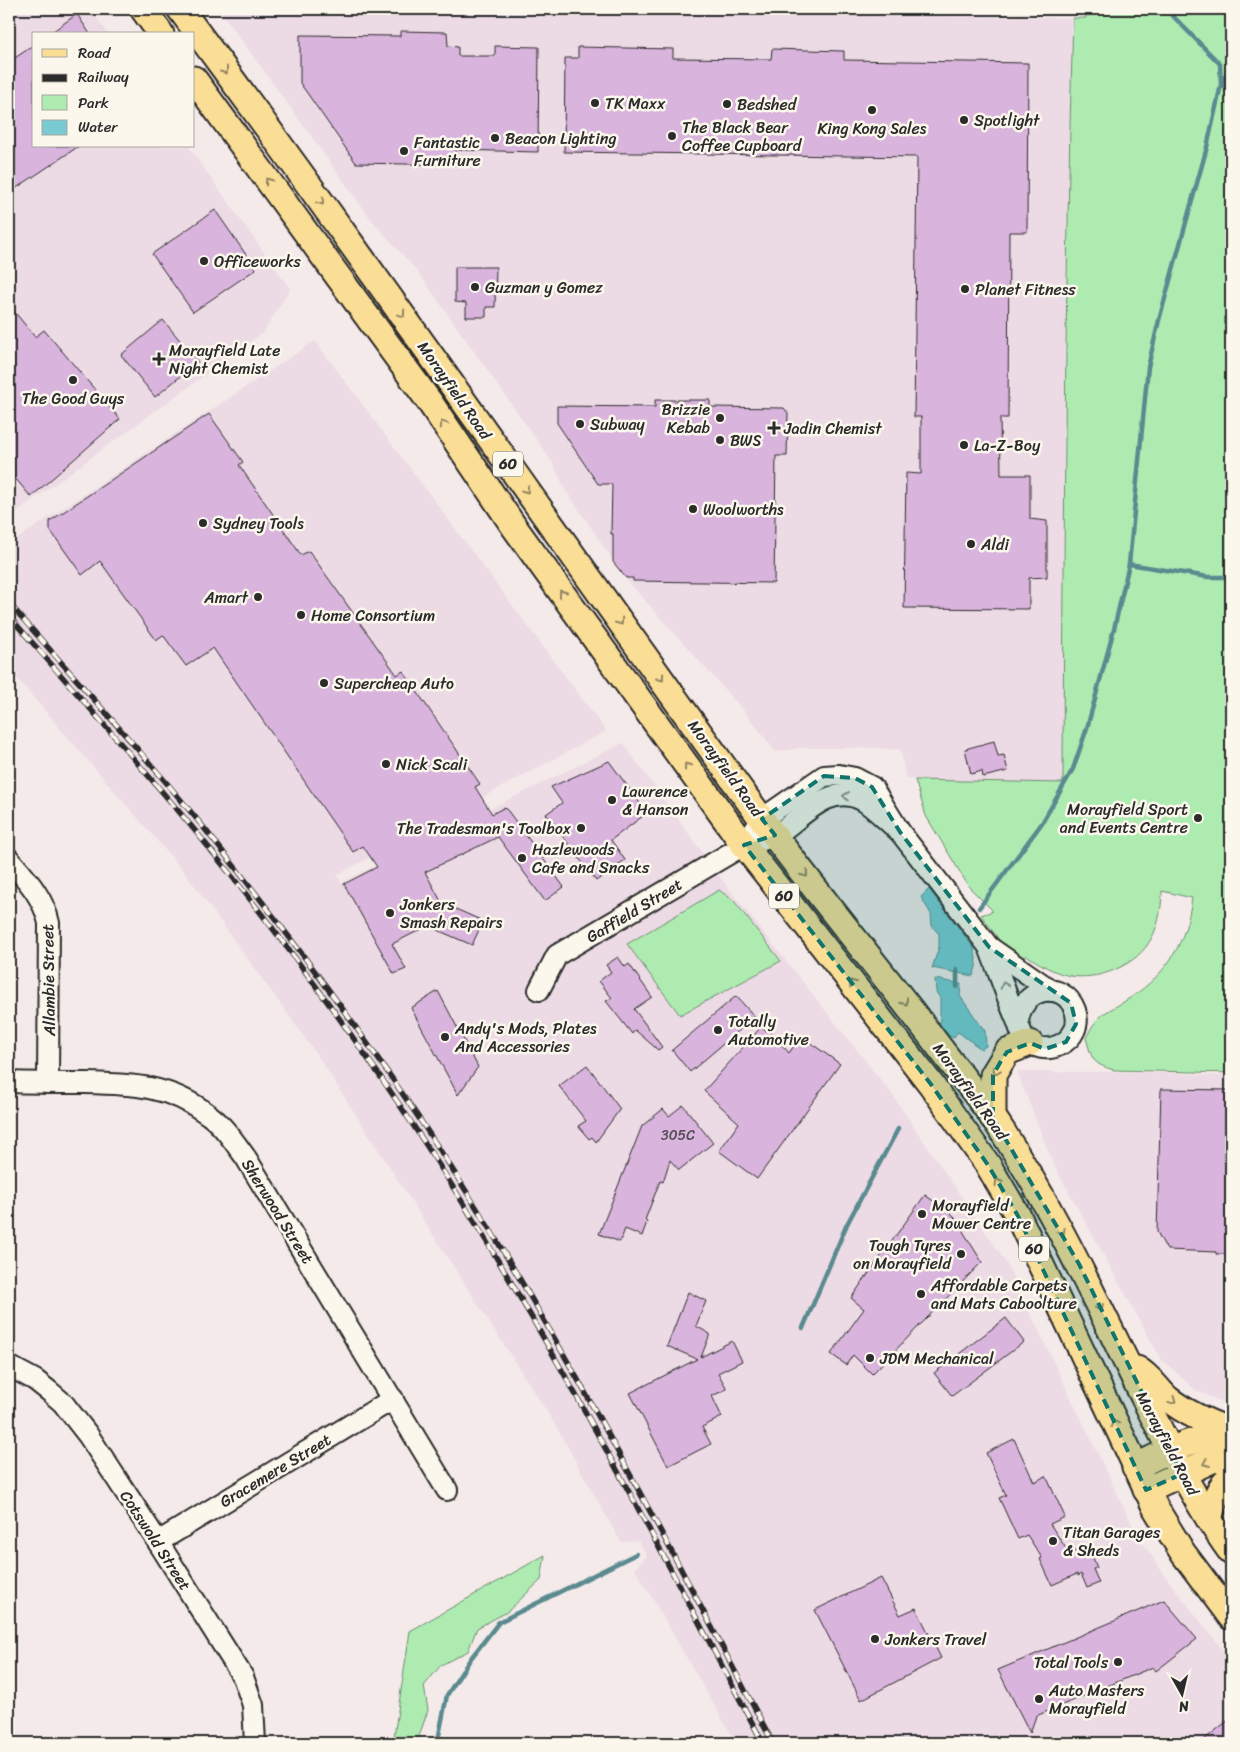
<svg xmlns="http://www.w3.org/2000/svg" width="1240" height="1752" font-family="Sriracha,sans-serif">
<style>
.built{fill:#ecdae5}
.green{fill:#aeebb1;stroke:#6c8b6e}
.water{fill:#79cad2;stroke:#5a8a8f}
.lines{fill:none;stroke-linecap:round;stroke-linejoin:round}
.stream{stroke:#5a8a8f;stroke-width:4.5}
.building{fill:#d9b4dd;stroke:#2b2b2b}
.minor-casing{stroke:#2b2b2b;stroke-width:24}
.major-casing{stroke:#2b2b2b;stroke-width:29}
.minor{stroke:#fbf7ec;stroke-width:20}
.major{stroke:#fbde96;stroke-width:25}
.rail-casing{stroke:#2b2b2b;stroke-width:5.5}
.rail{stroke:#fbf7ec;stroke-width:4;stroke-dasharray:11;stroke-linecap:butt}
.oneway{stroke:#938460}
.oneway2{stroke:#93918c}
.marked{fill:#0f766e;fill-opacity:0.2;stroke:#0f766e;stroke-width:4;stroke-dasharray:10 6;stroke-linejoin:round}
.poi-dot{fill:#2b2b2b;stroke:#fbf7ec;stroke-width:2}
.labels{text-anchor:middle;stroke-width:5;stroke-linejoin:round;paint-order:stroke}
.number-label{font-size:14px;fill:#564d58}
.shield{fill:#fbf7ec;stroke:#696865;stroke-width:1}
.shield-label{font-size:15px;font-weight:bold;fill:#2b2b2b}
.poi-label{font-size:16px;fill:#2b2b2b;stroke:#fbf7ec;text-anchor:start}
.street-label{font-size:16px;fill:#2b2b2b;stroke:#fbf7ec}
</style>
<rect width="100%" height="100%" fill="#f4eae9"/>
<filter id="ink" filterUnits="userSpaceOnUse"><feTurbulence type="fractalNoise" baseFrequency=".02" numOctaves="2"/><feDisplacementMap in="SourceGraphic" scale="10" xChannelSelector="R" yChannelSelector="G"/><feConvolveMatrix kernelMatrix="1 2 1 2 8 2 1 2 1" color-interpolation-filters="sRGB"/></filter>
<g filter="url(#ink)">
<!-- built -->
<g class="built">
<path d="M9,9H90L108,34H34V146H188L290,289L263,333L9,517Z"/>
<path d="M219,9H454L1073,18L1068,187L1064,444L1063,784L915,780L905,778L901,750L878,748H800L776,752L744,711L625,578L565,489L553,463L418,272L371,219Z"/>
<path d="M315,341L606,731L337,875L341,883L623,743L728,888L891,1093L1005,1261L1137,1535L1170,1583L1231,1660V1743H869L865,1735L849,1743H736L635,1568L647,1556L638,1541L621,1542L553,1421L318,1056L187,875L9,669V528L17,539Z"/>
<path d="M1017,1072H1141L1231,1076V1402L1221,1401L1197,1391L1161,1359L1053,1163Z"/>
</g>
<!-- green -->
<g class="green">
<path d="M1084,9H1231V1073L1114,1070C1092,1064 1092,1059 1086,1038C1099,1011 1107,1013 1130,998C1168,973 1186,943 1192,898L1162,891C1161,931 1148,958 1109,972C1098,976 1083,978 1071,976C1054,973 1040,964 1026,955L1021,961L1005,948L981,915L993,911L969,887L926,816L915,780L1063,783C1064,528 1065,273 1073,18H1086Z"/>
<path d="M719,890L734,901L781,961L680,1015L627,944Z"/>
<path d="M545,1555L541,1580L507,1612L477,1628L468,1651L441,1665L424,1686L428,1710L417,1742L393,1743L410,1631Z"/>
</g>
<!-- water -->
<g class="water">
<path d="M929,889L974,948L977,964L973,976L932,968L939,947V934L932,926L931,914L921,897Z"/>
<path d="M935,979L961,984L960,996L985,1031L986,1046L981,1049L958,1032L953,1038L948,1035L940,1024V998L936,992Z"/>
</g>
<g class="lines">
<!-- stream -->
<g class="stream">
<path d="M1231,64L1221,85L1231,90"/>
<path d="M1129,564L1208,577H1225"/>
<path d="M979,908L1042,823L1073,769L1087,728L1114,629L1129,564L1148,367L1159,320L1207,147L1221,85L1220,64L1166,9"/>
<path d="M957,987V969"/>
<path d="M803,1328L847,1224L898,1129"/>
<path d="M434,1743L438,1740L447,1695L471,1658L499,1622L636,1554"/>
</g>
</g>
<!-- building -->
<g class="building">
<path d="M77,14L90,34H49Z"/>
<path d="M400,31L447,32L448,46L458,47V56H495V46L539,47L538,152L456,150V165L356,163L300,83V35L400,36Z"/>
<path d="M34,45V146H79L9,193V62Z"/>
<path d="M578,47L673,49V58L771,59L772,49L844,51V60L1028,63L1027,232H1009L1008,418H1000L1001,475H1030V519L1047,521V577L1029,578V609L904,608L906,473L921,474V417H914L917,157L564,152L565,58H578Z"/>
<path d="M215,210L256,269L193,312L152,254Z"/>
<path d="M455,267H496L495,307H486V317H466V303L455,302Z"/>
<path d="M9,305L35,337L44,330L120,419L31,497L9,471Z"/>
<path d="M163,320L198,362L155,397L121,355Z"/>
<path d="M655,400H710V407L784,408L788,413L787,456H776L774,583L633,581V578H626L613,562V534H611L612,484H598L557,423V406L655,407Z"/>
<path d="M209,414L243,462L239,465L301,555L309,551L397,675L403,671L480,784L475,787L492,814L505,807L564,887L545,901L498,837L425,872L442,903L483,921L472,945L428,926L392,944L406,969L394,974L344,884L377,867L363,846L353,852L213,648L186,666L163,635L156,640L100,561L82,575L50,530V521Z"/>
<path d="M994,741L998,756L1004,755L1008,771L983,777L982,771L971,774L965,749Z"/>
<path d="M609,761L647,813L611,840L625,860L596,881L546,814L562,803L551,787Z"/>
<path d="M618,957L625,967L629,964L652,997L634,1009L662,1047L658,1050L635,1030L632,1034L606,1001L612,998L599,981L611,972L606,965Z"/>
<path d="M438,991L478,1067L458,1095L411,1008Z"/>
<path d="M736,996L755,1017L690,1072L672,1050Z"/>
<path d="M762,1026L766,1031L768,1029L789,1053L801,1036L840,1064L757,1179L719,1151L739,1123L704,1091Z"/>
<path d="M587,1065L620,1109L596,1142L592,1137L589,1139L578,1126L586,1121L559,1086Z"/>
<path d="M1161,1089L1231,1090V1254H1216V1252L1167,1250L1157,1232Z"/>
<path d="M683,1105L713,1143L679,1170L670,1160L663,1182L660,1181L645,1220L647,1222L642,1236L625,1229L620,1242L599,1234L642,1126L663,1109L669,1116Z"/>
<path d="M925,1195L953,1215L982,1262L872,1374L853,1355L846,1365L831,1354L864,1309L851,1298Z"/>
<path d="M688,1292L706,1301L696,1326L710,1334L701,1357L732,1341L742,1361L718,1373L727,1389L712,1396L722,1417L702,1427L711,1444L668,1466L630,1393L697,1359L667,1346Z"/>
<path d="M1006,1318L1024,1342L952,1396L934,1373Z"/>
<path d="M1014,1439L1034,1482L1046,1476L1065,1517L1050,1524L1069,1553L1088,1545L1097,1568L1093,1569L1099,1583L1087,1588L1081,1574L1078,1576L1077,1574L1052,1585L1040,1559L1042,1558L1027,1535L1018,1539L999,1498L1006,1495L986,1453Z"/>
<path d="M881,1578L900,1615L916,1608L941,1658L861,1700L815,1610Z"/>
<path d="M1164,1600L1197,1639L1156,1671L1153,1667L1036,1716L1030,1733L998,1670Z"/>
<path d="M1231,1718V1743H1200Z"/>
</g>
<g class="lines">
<defs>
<g id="minor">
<path d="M754,831L762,819L824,776L839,775L855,778L872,787L900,832L989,947L1052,991"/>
<path d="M9,859C26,879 43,896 49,923L48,1083"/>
<path d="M989,947C998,970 1006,995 1016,1018C1019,1024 1020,1031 1023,1036C1042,1063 1086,1041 1075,1010C1063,978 1020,988 1018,1023"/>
<path d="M539,990L557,955L744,845C755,842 768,840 777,834C802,818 829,782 862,800C872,805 890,824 900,832"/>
<path d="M9,1082C34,1083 60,1083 85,1083C132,1084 170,1085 209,1115C224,1126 235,1143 246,1158L447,1490"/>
<path d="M9,1366L35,1380L49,1391L63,1403L88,1435L158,1542L243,1677L253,1705L255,1743"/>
<path d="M158,1542L393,1399"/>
</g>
<g id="major">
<path d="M143,9L161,34"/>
<path d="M180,9C374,270 559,539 750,803C811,887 878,966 940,1048C959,1073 979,1097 997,1123C1053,1208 1094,1297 1139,1388C1167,1444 1194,1501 1231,1552"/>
<path d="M194,79L429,401L515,528L744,845L930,1083L988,1165L1018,1216L1156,1509L1183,1553L1231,1617"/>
<path d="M993,1118V1075L1007,1052L1030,1043"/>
<path d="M1137,1369C1150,1376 1157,1389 1168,1399C1187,1414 1209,1423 1231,1431"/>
<path d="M1135,1467C1166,1452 1196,1435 1231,1435"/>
<path d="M1146,1490L1212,1460L1231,1458"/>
<path d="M1209,1519C1214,1502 1217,1488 1231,1477"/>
</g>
</defs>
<!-- minor casing -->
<use href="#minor" class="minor-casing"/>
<!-- major casing -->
<use href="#major" class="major-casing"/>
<!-- minor -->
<use href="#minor" class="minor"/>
<!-- major -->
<use href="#major" class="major"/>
<defs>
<g id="rail">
<path d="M9,603C74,678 142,751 204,828C269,909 332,992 391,1077C537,1288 653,1517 773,1743"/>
<path d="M9,616C72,688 136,760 197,833C262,912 324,995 382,1079C527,1290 643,1518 763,1743"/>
</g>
</defs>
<!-- rail casing -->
<use href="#rail" class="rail-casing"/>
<!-- rail -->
<use href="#rail" class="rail"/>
</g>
<!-- one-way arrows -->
<defs><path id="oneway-chevron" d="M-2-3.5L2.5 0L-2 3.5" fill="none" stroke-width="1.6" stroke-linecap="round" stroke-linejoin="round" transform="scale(1.25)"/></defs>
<g class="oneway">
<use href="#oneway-chevron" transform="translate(225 71) rotate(54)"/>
<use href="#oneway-chevron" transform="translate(268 181) rotate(-126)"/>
<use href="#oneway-chevron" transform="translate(321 202) rotate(54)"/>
<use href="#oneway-chevron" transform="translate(402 314) rotate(55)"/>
<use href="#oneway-chevron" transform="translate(443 424) rotate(-124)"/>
<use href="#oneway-chevron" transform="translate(526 490) rotate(55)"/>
<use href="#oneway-chevron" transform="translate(562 593) rotate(-126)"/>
<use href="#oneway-chevron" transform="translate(620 622) rotate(55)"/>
<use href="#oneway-chevron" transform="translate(661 678) rotate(54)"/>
<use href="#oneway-chevron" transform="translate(687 766) rotate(-126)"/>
<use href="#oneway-chevron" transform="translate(805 874) rotate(52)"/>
<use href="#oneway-chevron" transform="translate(852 983) rotate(-128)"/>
<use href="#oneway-chevron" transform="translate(905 1002) rotate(52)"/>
<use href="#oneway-chevron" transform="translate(996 1071) rotate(112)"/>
<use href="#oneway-chevron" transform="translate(998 1182) rotate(-120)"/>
<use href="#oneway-chevron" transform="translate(1062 1232) rotate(61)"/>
<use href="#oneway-chevron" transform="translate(1100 1308) rotate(65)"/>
<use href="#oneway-chevron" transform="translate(1173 1401) rotate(36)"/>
<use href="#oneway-chevron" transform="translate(1114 1423) rotate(-115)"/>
<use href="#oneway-chevron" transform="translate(1206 1463) rotate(157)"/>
</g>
<g class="oneway2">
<use href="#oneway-chevron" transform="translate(846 796) rotate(-173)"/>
<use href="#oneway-chevron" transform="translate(1004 985) rotate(-110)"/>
</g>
</g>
<!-- marked area -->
<path class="marked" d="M824,776L855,778L872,787L900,832L989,947L1071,1003L1076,1024L1066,1042L1045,1049L1030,1043L1007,1052L1001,1061L993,1075V1118L1079,1264L1182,1474L1146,1490L1018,1216L988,1165L930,1083L744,845L775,835L762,819Z"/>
<!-- markers -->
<g class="poi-dot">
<circle cx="595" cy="103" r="5"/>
<circle cx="727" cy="104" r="5"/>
<circle cx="872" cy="110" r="5"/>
<circle cx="964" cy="120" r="5"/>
<circle cx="672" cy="136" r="5"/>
<circle cx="495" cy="138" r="5"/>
<circle cx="404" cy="151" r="5"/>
<circle cx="204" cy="261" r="5"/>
<circle cx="475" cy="287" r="5"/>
<circle cx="965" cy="289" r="5"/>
<path d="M156.5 351.5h5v5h5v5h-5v5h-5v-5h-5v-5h5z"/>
<circle cx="73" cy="380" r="5"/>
<circle cx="720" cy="418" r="5"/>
<circle cx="580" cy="424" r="5"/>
<path d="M771.5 420.5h5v5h5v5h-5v5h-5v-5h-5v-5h5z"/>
<circle cx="720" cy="440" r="5"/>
<circle cx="964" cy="445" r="5"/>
<circle cx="693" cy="509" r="5"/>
<circle cx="203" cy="523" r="5"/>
<circle cx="971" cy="544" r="5"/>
<circle cx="258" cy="597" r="5"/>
<circle cx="301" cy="615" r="5"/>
<circle cx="324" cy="683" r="5"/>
<circle cx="386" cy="764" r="5"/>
<circle cx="612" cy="800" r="5"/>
<circle cx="1198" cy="818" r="5"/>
<circle cx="581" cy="828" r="5"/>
<circle cx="522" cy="858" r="5"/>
<circle cx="390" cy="913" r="5"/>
<circle cx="718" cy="1030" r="5"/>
<circle cx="445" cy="1037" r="5"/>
<circle cx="922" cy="1214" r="5"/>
<circle cx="961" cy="1254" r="5"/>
<circle cx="921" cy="1294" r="5"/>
<circle cx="870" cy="1358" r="5"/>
<circle cx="1053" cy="1541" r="5"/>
<circle cx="875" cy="1639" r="5"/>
<circle cx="1118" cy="1662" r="5"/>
<circle cx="1039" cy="1699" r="5"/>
</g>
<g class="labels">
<!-- number labels -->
<g class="number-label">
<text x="678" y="1140">305C</text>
</g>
<!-- shield labels -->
<g class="shield">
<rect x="493" y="451.5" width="30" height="25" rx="4"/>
<rect x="769" y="883.5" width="30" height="25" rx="4"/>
<rect x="1019" y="1236.5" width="30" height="25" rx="4"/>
</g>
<g class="shield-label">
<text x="508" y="469">60</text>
<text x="784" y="901">60</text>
<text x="1034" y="1254">60</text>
</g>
<!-- poi labels -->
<g class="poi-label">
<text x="605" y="109">TK Maxx</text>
<text x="737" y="110">Bedshed</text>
<text x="974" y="126">Spotlight</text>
<text x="682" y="133">The Black Bear<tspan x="682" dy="18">Coffee Cupboard</tspan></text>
<text x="872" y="134" text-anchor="middle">King Kong Sales</text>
<text x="505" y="144">Beacon Lighting</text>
<text x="414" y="148">Fantastic<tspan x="414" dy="18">Furniture</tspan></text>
<text x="214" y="267">Officeworks</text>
<text x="485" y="293">Guzman y Gomez</text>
<text x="975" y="295">Planet Fitness</text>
<text x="169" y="356">Morayfield Late<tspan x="169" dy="18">Night Chemist</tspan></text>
<text x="73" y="404" text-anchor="middle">The Good Guys</text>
<text x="710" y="415" text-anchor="end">Brizzie<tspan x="710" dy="18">Kebab</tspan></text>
<text x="590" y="430">Subway</text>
<text x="784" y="434">Jadin Chemist</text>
<text x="730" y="446">BWS</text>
<text x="974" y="451">La-Z-Boy</text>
<text x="703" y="515">Woolworths</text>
<text x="213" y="529">Sydney Tools</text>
<text x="981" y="550">Aldi</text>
<text x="248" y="603" text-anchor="end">Amart</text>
<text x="311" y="621">Home Consortium</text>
<text x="334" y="689">Supercheap Auto</text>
<text x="396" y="770">Nick Scali</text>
<text x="622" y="797">Lawrence<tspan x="622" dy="18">&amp; Hanson</tspan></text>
<text x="1188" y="815" text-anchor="end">Morayfield Sport<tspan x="1188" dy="18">and Events Centre</tspan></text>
<text x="571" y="834" text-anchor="end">The Tradesman's Toolbox</text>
<text x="532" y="855">Hazlewoods<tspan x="532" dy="18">Cafe and Snacks</tspan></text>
<text x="400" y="910">Jonkers<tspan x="400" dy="18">Smash Repairs</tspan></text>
<text x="728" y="1027">Totally<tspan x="728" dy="18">Automotive</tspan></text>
<text x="455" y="1034">Andy's Mods, Plates<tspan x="455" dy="18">And Accessories</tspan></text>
<text x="932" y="1211">Morayfield<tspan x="932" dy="18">Mower Centre</tspan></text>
<text x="951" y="1251" text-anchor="end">Tough Tyres<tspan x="951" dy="18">on Morayfield</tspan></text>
<text x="931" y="1291">Affordable Carpets<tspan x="931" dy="18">and Mats Caboolture</tspan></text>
<text x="880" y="1364">JDM Mechanical</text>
<text x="1063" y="1538">Titan Garages<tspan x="1063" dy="18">&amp; Sheds</tspan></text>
<text x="885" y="1645">Jonkers Travel</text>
<text x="1108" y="1668" text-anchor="end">Total Tools</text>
<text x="1049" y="1696">Auto Masters<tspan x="1049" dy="18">Morayfield</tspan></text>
</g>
<!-- street labels -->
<g class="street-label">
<text transform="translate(455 390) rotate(55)" y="6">Morayfield Road</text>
<text transform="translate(726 768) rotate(54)" y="6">Morayfield Road</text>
<text transform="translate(634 910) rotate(-31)" y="6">Gaffield Street</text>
<text transform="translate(48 980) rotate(-91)" y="6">Allambie Street</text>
<text transform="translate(971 1091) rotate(54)" y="6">Morayfield Road</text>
<text transform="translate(278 1211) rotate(58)" y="6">Sherwood Street</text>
<text transform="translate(1168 1443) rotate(62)" y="6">Morayfield Road</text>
<text transform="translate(275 1470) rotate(-31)" y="6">Gracemere Street</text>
<text transform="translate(156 1540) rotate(57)" y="6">Cotswold Street</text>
</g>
</g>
<!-- margin -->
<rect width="1240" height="1752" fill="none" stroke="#fbf7ec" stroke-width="30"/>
<rect x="15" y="15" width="1210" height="1722" fill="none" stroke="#2b2b2b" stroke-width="2" filter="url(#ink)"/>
<!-- legend -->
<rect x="32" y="32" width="162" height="115" fill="#fbf7ec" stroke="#a8a59f"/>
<rect x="42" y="49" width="25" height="8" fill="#fbde96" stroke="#a8a59f"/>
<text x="78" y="58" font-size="15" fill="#2b2b2b">Road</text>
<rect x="42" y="74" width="25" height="8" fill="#2b2b2b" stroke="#a8a59f"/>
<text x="78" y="82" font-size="15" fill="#2b2b2b">Railway</text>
<rect x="42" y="95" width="25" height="15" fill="#aeebb1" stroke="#a8a59f"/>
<text x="78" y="108" font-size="15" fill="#2b2b2b">Park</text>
<rect x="42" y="120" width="25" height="15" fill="#79cad2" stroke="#a8a59f"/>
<text x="78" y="132" font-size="15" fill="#2b2b2b">Water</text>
<!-- north arrow -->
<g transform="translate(1182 1694) rotate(172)" stroke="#fbf7ec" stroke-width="4" paint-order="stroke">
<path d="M0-4L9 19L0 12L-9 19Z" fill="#2b2b2b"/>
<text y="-8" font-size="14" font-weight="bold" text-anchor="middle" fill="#2b2b2b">N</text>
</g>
</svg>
